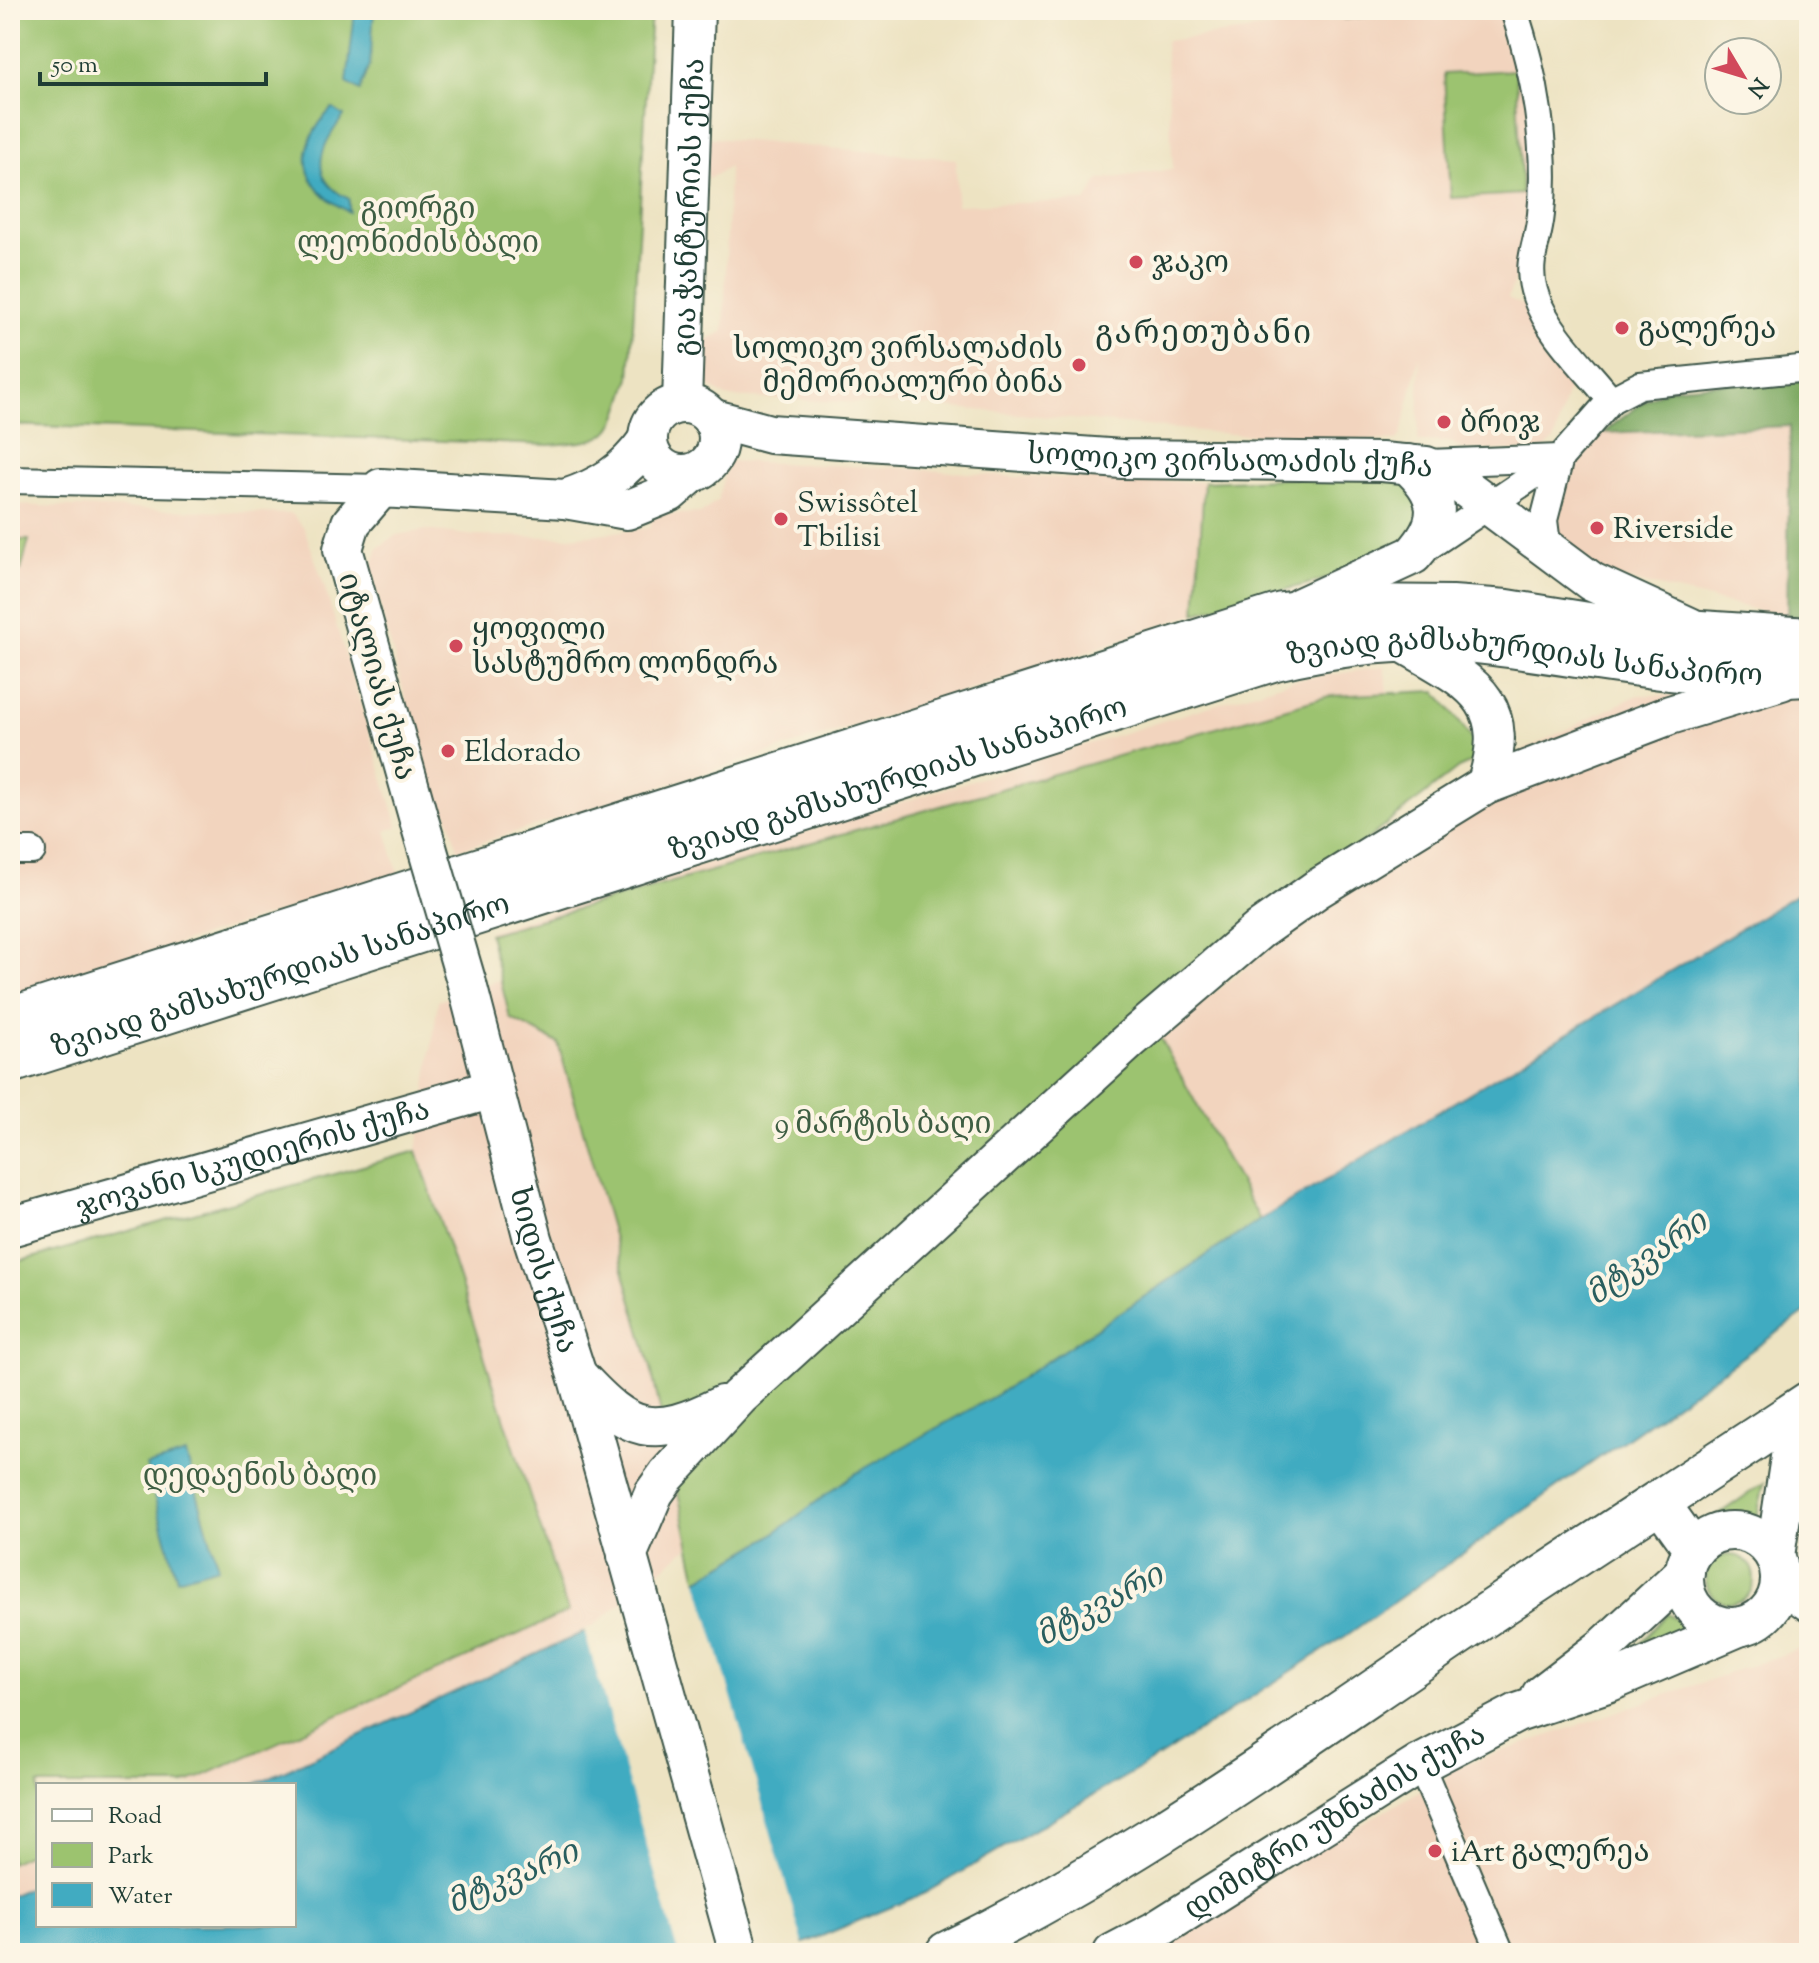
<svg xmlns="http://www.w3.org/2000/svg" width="1819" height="1963" font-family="'Sorts Mill Goudy','Noto Serif Georgian',serif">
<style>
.built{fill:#f2d4be}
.green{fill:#9cc36f;stroke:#5e8052;stroke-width:2}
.forest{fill:#7da962;stroke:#4e734b;stroke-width:2}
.water{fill:#41abc1;stroke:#30747a;stroke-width:2}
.pier{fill:#ede3c2}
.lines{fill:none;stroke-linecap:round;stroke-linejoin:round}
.street-casing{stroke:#3e5649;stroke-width:30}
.secondary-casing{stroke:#3e5649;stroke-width:42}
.primary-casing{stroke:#3e5649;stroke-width:46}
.highway-casing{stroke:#3e5649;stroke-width:48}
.street{stroke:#fff;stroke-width:26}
.secondary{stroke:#fff;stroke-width:38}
.primary{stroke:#fff;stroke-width:42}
.highway{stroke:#fff;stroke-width:44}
.secondary-bridge-casing{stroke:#3e5649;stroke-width:42;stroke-linecap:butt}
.secondary-bridge{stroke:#fff;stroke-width:38}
.poi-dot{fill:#d1495b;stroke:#fcf5e5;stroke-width:3}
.labels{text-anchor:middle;stroke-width:8;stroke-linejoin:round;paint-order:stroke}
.street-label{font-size:30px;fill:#1f3d34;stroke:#fcf5e5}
.park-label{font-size:30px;fill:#3e5e43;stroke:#fcf5e5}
.poi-label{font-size:30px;fill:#1f3d34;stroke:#fcf5e5;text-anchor:start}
.neighbourhood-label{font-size:32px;letter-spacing:2px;fill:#1f3d34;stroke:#fcf5e5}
.water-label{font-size:32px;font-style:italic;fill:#295e5e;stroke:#fcf5e5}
</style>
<rect width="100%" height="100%" fill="#fcf5e5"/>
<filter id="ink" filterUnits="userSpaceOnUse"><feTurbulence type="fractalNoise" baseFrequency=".0125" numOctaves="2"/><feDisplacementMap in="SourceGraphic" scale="16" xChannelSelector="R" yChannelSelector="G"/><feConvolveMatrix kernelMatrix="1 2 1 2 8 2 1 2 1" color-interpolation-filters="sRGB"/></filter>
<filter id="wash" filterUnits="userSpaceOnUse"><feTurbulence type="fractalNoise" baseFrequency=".006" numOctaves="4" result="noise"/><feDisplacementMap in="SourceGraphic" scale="32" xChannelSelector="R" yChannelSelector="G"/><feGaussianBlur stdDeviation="1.8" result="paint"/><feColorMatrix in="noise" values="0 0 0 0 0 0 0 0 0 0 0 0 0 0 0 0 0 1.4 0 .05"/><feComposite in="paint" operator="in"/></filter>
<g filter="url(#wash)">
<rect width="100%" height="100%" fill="#ede3c2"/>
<!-- built -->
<g class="built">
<path d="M1416,10H1502L1515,45L1532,131L1529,239L1508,298L1527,307L1576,360L1554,441L1540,452L1462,449L1451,442L1418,441L1420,356L1401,435L1396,441L1231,434L934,406L726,397L706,384L702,344L724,331L729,167L708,179L702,137L956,159L957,205L1086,201L1099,180L1173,169L1165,41Z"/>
<path d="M1790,426L1787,617L1582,569L1553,543L1573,458L1603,433Z"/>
<path d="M728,461L904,468L1016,477L1204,482L1196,613L1058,662L458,850L447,812L437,814L381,609L371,567L378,548L396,535L426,530L476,536L571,537L650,528L652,515L702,513L718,500Z"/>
<path d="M10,505L292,514L304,528L323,582L398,826L386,831L399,875L10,996Z"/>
<path d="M1384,667L1392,713L559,1042L652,1368L1131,1039L692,1544L584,1634L253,1785H183L568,1612L417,1151L438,1001L503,979L489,931L1294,680Z"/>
<path d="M1638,695L1809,697V887L1260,1220L1159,1037L1512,756Z"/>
<path d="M1805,1647L1809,1651V1953H1510L1442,1789L1451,1769Z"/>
<path d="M1421,1790L1492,1953H1139Z"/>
<path d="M38,1850V1883L10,1896V1863Z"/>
</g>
<!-- green -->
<g class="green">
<path d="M10,10H651L630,378C611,439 614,440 549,445L10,425Z"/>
<path d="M1516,70L1522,194L1451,198L1444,74Z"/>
<path d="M1400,474L1412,479L1421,521L1395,561L1196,613L1204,482Z"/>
<path d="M10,540H29L21,570L10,574Z"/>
<path d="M1436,691L1485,756L1458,768L1341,860L1159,1036L1260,1220L996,1395L922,1436L768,1538L697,1580L651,1368L558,1043L510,1018L489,934L1329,696Z"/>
<path d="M417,1151L568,1612L183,1785H38V1850L10,1863V1264Z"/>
<path d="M1764,1483L1756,1521L1710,1520Z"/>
<circle cx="1730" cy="1579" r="24"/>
<path d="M1667,1613L1690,1631L1612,1660L1642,1642Z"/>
</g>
<!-- forest -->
<g class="forest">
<path d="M1344,10H1415L1344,19Z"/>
<path d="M1809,376V617H1787L1790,426L1603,433L1643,402L1669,388Z"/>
</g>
<!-- water -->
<g class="water">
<path d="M355,10H374L370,65L360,91L347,83Z"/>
<path d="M332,108L344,116C320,146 306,178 349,199V212C299,186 293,150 332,108Z"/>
<path d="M1809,887V1310L1347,1635L1159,1757L925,1893L781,1953H10V1896L38,1883V1925H294V1785H253L697,1580L768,1538L851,1476L996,1395L1260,1220Z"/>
<path d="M186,1454L218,1567L177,1579L146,1466Z"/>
</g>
<!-- pier -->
<path class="pier" d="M696,1575L804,1947L791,1953H678L584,1630Z"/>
</g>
<g filter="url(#ink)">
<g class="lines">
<defs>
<g id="street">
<path d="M1514,10C1535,74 1548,147 1541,214C1538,247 1524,262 1536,297C1549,335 1587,369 1611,400"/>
<path d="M1428,463L1560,458"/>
<path d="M10,480L381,488"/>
<path d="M1420,552L1560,458L1611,400L1640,385L1809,368"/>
<path d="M1548,552L1544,520L1560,458"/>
<path d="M10,851H32"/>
<path d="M1779,1588L1809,1609"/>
<path d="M1420,1764L1501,1953"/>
</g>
<g id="secondary">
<path id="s1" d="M682,403L695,10"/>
<circle cx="683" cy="439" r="35"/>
<path id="s2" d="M711,418L770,434L1122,459L1381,462L1426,466L1451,477L1592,582L1690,627"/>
<path d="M565,499C601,487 624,473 647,441"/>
<path d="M1300,607L1413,555C1445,520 1441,494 1407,464"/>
<path d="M1397,639C1465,680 1516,695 1486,785"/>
<path d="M419,820L343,549L351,523L381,488L565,499L627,510L669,493L691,474"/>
<path id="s3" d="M467,984L533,1239L577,1375L739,1953"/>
<path id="s4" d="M10,1227L493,1089"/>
<path d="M579,1377C631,1433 651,1440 722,1405"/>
<path d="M1658,1500L1694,1550"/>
<circle cx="1732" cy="1579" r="48"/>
<path d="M627,1556L654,1493L667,1475L739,1397L1131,1039L1259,930L1317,889L1486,785L1670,715L1781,681"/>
<path d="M1775,1556L1797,1411"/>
<path d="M1541,1695L1605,1646L1685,1572"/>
<path id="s5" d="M1113,1953L1155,1931L1420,1764L1517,1713L1610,1682L1741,1626"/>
</g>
<path id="primary" d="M947,1953C1118,1870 1273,1759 1430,1653C1555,1567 1683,1487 1809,1403"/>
<g id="highway">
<path d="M10,1020L1282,615L1349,607L1452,608L1507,612L1594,626L1809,640"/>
<path id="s6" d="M10,1061L1275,658C1347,641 1420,634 1493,643C1598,656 1703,680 1809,674"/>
</g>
</defs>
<!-- street casing -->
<use href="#street" class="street-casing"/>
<!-- secondary casing -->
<use href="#secondary" class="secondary-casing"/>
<!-- primary casing -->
<use href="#primary" class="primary-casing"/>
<!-- highway casing -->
<use href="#highway" class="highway-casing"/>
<!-- street -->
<use href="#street" class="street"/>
<!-- secondary -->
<use href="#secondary" class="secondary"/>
<!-- primary -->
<use href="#primary" class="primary"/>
<!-- highway -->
<use href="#highway" class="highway"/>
<defs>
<path id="secondary-bridge" d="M419,820L467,984"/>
</defs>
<!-- secondary-bridge casing -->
<use href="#secondary-bridge" class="secondary-bridge-casing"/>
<!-- secondary-bridge -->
<use href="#secondary-bridge" class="secondary-bridge"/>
</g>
</g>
<!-- markers -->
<g class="poi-dot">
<circle cx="1136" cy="262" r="8"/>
<circle cx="1622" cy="328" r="8"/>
<circle cx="1079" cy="365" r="8"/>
<circle cx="1444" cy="422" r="8"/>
<circle cx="781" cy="519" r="8"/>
<circle cx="1597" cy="528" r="8"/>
<circle cx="456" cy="646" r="8"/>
<circle cx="448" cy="751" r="8"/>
<circle cx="1435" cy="1851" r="8"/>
</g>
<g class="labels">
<!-- street labels -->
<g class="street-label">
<text dy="10" stroke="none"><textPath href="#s1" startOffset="196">გია ჭანტურიას ქუჩა</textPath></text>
<text dy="10" stroke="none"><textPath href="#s2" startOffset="522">სოლიკო ვირსალაძის ქუჩა</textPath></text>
<text dy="10" stroke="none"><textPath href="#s6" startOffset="1580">ზვიად გამსახურდიას სანაპირო</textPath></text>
<text transform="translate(378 676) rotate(74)" y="10">იტალიას ქუჩა</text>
<text dy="10" stroke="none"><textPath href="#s6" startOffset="932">ზვიად გამსახურდიას სანაპირო</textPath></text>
<text dy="10" stroke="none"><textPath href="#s6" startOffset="284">ზვიად გამსახურდიას სანაპირო</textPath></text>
<text dy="10" stroke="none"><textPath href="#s4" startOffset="252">ჯოვანი სკუდიერის ქუჩა</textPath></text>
<text dy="10" stroke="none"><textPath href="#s3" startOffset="296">ხიდის ქუჩა</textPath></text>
<text dy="10" stroke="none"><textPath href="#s5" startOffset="258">დიმიტრი უზნაძის ქუჩა</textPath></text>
</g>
<!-- park labels -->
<g class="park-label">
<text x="418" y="218">გიორგი<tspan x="418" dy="34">ლეონიძის ბაღი</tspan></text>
<text x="883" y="1133">9 მარტის ბაღი</text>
<text x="260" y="1485">დედაენის ბაღი</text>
</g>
<!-- poi labels -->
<g class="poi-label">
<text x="1152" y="272">ჯაკო</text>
<text x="1638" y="338">გალერეა</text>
<text x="1063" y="358" text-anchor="end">სოლიკო ვირსალაძის<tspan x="1063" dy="34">მემორიალური ბინა</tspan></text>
<text x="1460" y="432">ბრიჯ</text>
<text x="797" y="512">Swissôtel<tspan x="797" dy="34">Tbilisi</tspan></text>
<text x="1613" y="538">Riverside</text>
<text x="472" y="639">ყოფილი<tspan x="472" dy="34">სასტუმრო ლონდრა</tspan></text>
<text x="464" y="761">Eldorado</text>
<text x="1451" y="1861">iArt გალერეა</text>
</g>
<!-- neighbourhood labels -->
<g class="neighbourhood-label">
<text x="1204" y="343">გარეთუბანი</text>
</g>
<!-- water labels -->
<g class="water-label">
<text transform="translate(1646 1257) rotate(-35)" y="11">მტკვარი</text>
<text transform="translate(1099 1604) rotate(-28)" y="11">მტკვარი</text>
<text transform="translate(512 1876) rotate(-23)" y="11">მტკვარი</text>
</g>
</g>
<!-- margin -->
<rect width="1819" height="1963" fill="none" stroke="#fcf5e5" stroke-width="40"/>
<!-- legend -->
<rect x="36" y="1783" width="260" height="144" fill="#fcf5e5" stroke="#a4ab9e" stroke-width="2"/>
<rect x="52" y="1809" width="40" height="12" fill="#ffffff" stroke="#a4ab9e" stroke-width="2"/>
<text x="108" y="1823" font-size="24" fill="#1f3d34">Road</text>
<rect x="52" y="1843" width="40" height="24" fill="#9cc36f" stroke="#a4ab9e" stroke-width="2"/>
<text x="108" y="1863" font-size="24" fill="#1f3d34">Park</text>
<rect x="52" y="1883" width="40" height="24" fill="#41abc1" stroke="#a4ab9e" stroke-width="2"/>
<text x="108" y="1903" font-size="24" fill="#1f3d34">Water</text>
<!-- north arrow -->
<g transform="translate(1743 76) rotate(128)"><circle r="38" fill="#fcf5e5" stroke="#a4ab9e" stroke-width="2"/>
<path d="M0-6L14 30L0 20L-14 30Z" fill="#d1495b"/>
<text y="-12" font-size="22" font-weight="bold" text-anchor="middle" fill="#1f3d34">N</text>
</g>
<!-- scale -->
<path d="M40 72v12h226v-12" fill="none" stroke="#1f3d34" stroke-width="4"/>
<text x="52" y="72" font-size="24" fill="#1f3d34" stroke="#fcf5e5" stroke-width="6" paint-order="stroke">50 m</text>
</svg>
